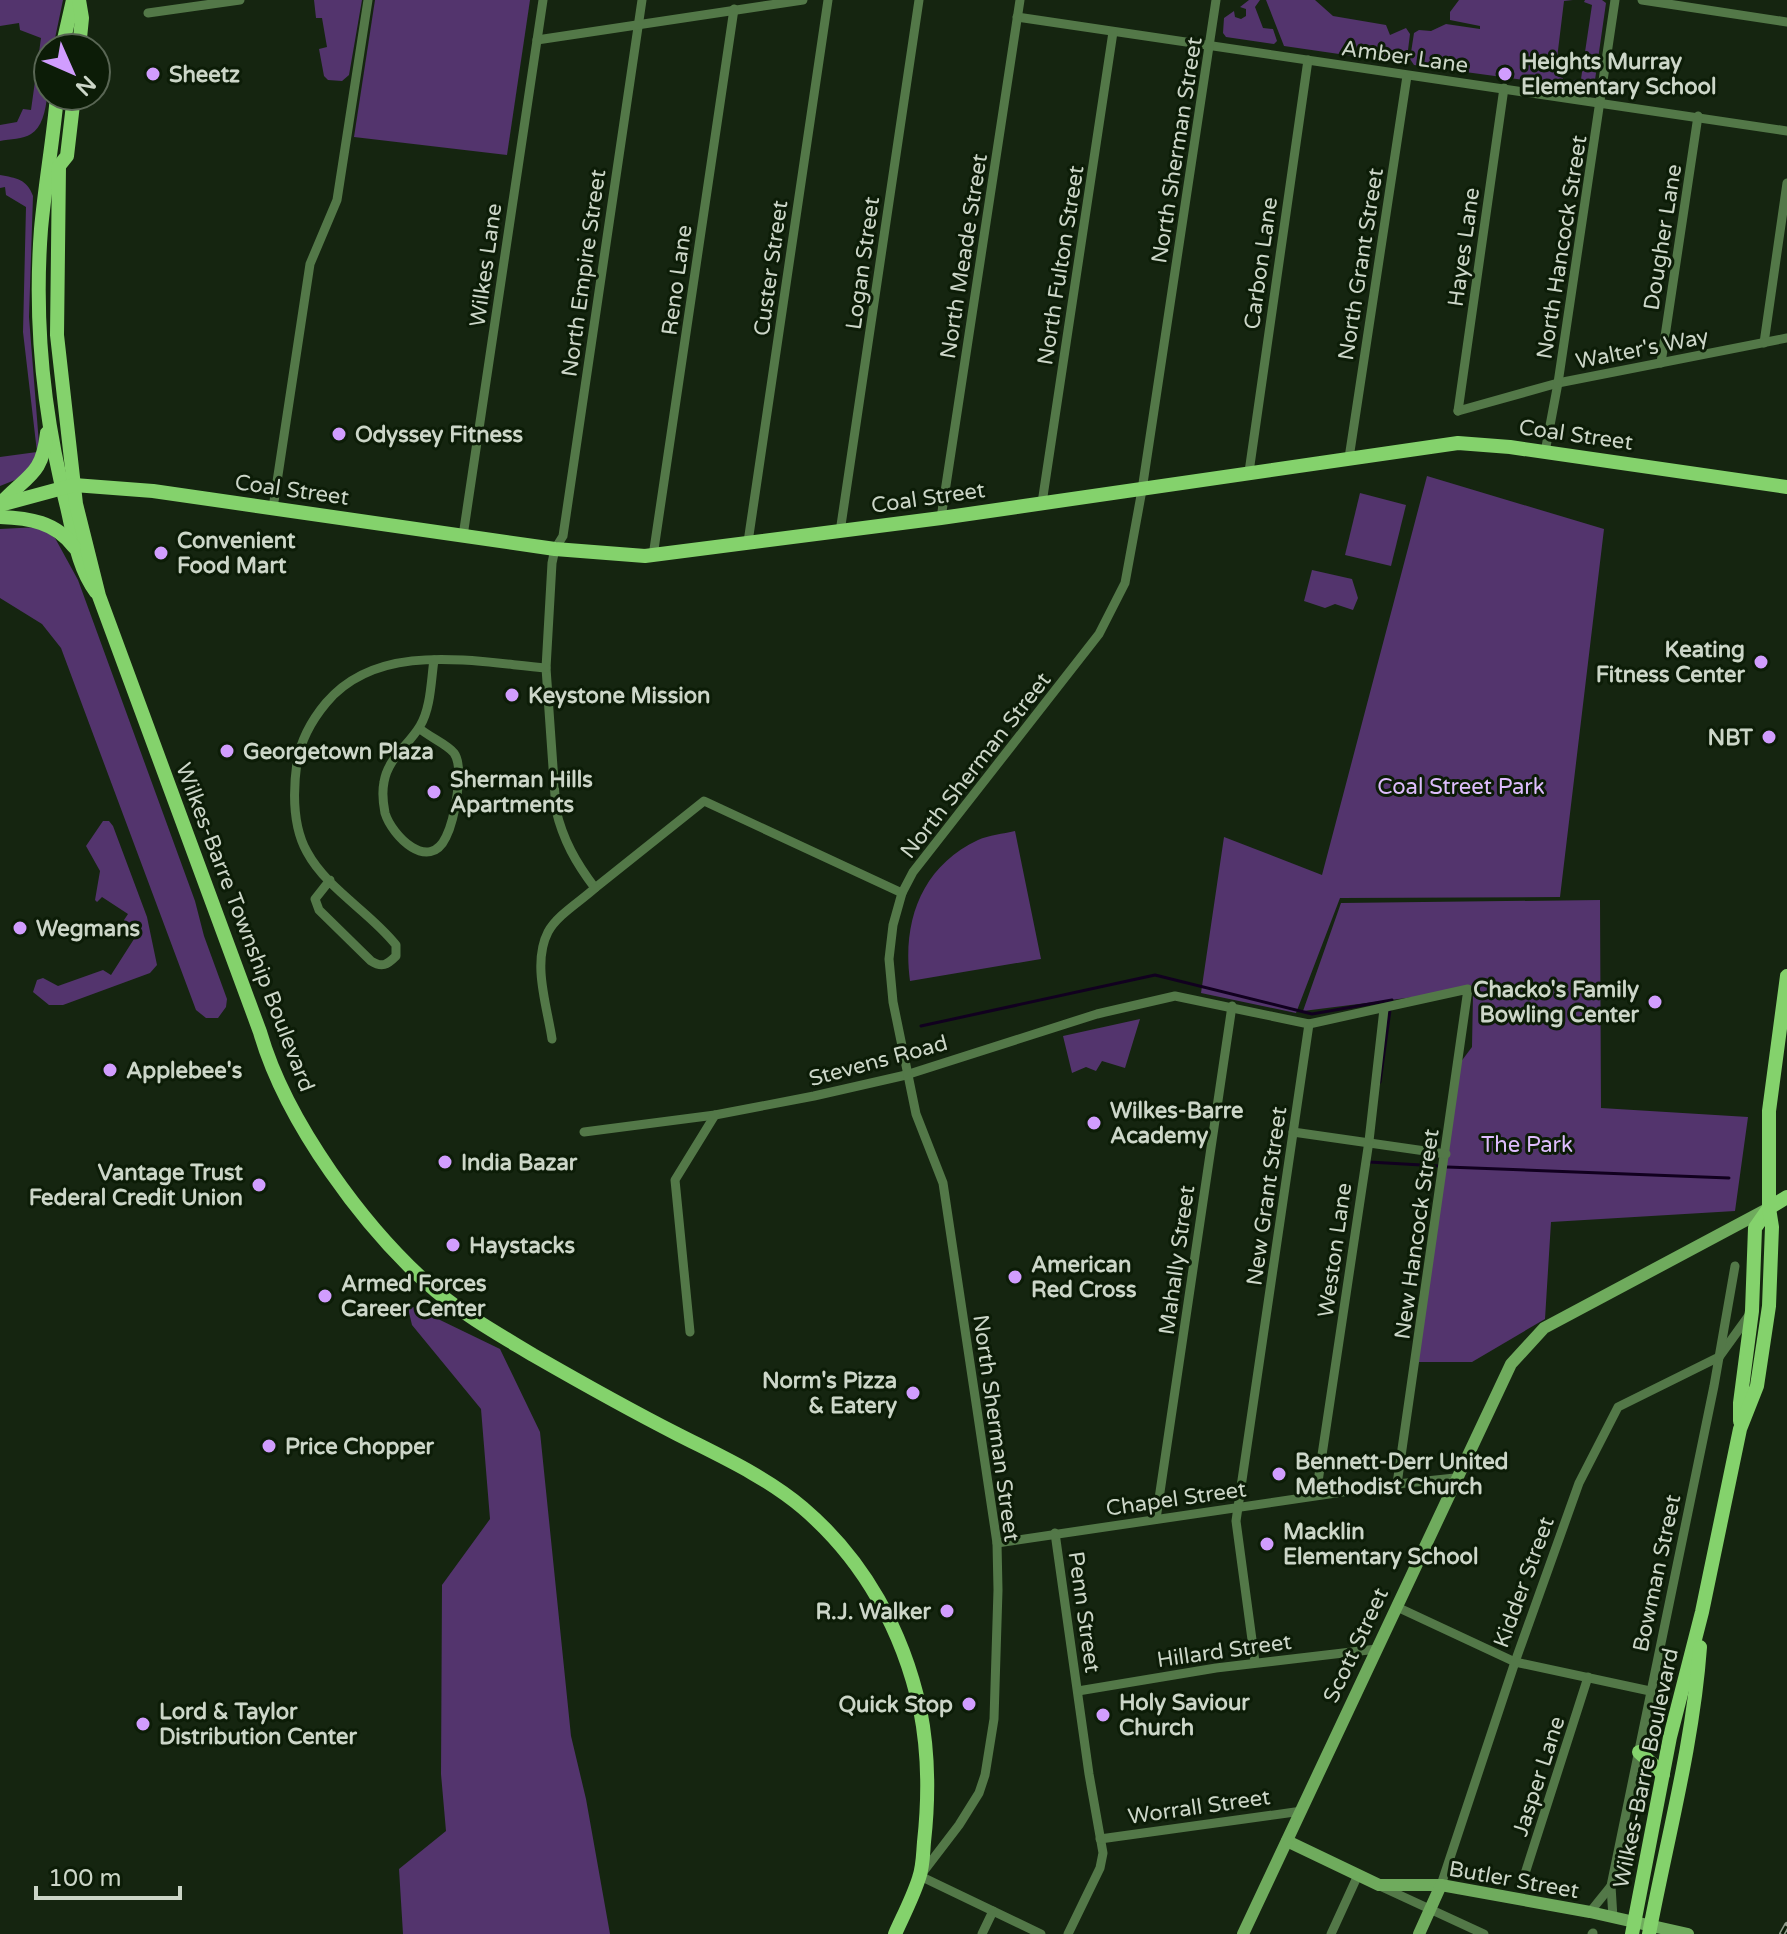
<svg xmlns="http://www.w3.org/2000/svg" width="1787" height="1934" font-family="'Varela Round',sans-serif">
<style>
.green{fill:#53346d}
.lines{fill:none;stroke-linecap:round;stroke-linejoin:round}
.stream{stroke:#11001f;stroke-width:3}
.street{stroke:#537848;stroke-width:9}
.secondary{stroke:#6fab5d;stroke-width:12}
.primary{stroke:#84d26c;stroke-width:14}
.rail-casing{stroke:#909c8c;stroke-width:6}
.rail{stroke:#0c1c07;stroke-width:3;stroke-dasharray:9;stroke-linecap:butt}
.poi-dot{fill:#d19dfe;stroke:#0c1c07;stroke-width:3}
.labels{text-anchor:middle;stroke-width:6;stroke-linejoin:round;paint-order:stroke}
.street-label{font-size:22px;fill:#ccd6c8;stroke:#0c1c07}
.poi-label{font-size:22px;font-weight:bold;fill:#ccd6c8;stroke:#0c1c07;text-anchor:start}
.park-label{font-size:22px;fill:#debdfd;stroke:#0c1c07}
</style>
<rect width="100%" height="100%" fill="#152510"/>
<!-- green -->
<g class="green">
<path d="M0,0H63L53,48H48C48,69 52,122 31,134C23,139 10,139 0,141V125L17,122L23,109L31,110L41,38L20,30L19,23L0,26Z"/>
<path d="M314,0H362L349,75L342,81L328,80L324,76L319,49L327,47L322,18H316Z"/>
<path d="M375,0H530L507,155L354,137Z"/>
<path d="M1249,0H1260L1255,7L1263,28L1273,29L1277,41L1274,44L1226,37L1223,33L1224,18L1234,11L1235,17L1241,19L1246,16V9L1240,7Z"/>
<path d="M1266,0H1315L1333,16L1386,25L1390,35L1406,28L1410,34L1407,58L1401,63L1284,46Z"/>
<path d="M1459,0H1573L1564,1L1555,75L1563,78L1561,85L1414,65L1410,59L1414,33L1419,30L1431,31L1446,24L1480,29V26L1450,20V12Z"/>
<path d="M1585,0H1602L1606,3L1594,87L1590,91L1573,86L1574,80L1581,79L1592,5L1584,2Z"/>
<path d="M0,175C16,178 27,179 33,196L29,317L39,444L33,467L15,480L0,486V457L37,452L23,332L26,207L6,195L5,187L0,188Z"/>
<path d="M1427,476L1604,529L1560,897L1340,898L1296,1013L1201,993L1224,837L1322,875Z"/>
<path d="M1360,493L1406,505L1391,566L1345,555Z"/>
<path d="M39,527L55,538L78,580L195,901L204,936L227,999L226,1007L218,1018H206L196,1010L61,648L42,624L0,598V529Z"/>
<path d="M1312,570L1352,579L1358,598L1353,610L1335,604L1325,608L1304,601Z"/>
<path d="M103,821H109L113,826L147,917L157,965L150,973L63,1005H49L33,992L37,980L43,978L58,986L103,970L111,975L134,939L127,934L124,920L128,914L102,897L97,902L95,900L100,871L86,846Z"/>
<path d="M1015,831L1041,959L910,981C902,922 921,867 978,840C989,835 1003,834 1015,831Z"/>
<path d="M1600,900L1601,1108L1748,1117L1735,1211L1551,1222L1545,1319L1472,1362H1416L1457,1067L1472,1047L1473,994L1454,992L1303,1011L1341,903Z"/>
<path d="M1140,1019L1125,1068L1102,1061L1096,1071L1086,1067L1072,1073L1063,1036Z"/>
<path d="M407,1304L500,1349L540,1432L571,1736L586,1799L610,1934H403L399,1869L446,1831L441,1774L442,1585L490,1519L481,1409L412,1325Z"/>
</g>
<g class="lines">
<!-- stream -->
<g class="stream">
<path d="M921,1026L1155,975L1312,1014L1392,1000L1391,1002"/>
<path d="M1380,1082L1390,1010"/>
<path d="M1369,1160V1162L1439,1166"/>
<path d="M1447,1167L1729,1178"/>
</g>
<!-- street -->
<g class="street">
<path d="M642,0L563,536L555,549L552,563L546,668L556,810C563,840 576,863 595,888L704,801L902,893"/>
<path d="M1642,0L1787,22"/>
<path d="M148,13L240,0"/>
<path d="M1017,17L1787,131"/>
<path d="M537,40L803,0"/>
<path d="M1764,343L1787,183"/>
<path d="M1661,363L1698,116"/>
<path d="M1458,411L1558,383L1787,338"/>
<path d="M1458,411L1504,88"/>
<path d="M1545,452L1558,383L1615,0"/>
<path d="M1349,458L1407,76"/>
<path d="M1249,472L1308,60"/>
<path d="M1042,503L1113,32"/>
<path d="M273,508L310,264L337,200L368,0"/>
<path d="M941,518L1020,0"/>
<path d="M840,532L919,0"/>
<path d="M463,536L543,0"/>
<path d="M748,542L828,0"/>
<path d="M653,556L734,9"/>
<path d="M419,728C429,737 447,744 454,753C465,768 454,821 446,837C429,873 392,836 385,813C383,803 382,792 384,782C388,758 408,746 420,726C431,708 431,680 434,660"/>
<path d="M330,880L315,899L319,910L371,961C382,968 387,965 396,956V945C370,912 327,889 307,852C293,827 293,791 297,762C301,739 311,721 326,703C379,640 474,662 546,668"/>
<path d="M552,1039C547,1006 532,963 548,932C557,915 581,901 595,888"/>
<path d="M584,1132L715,1115L814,1096L906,1075L1097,1014L1175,996L1309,1024L1468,989L1397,1484"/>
<path d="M1293,1132L1446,1154"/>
<path d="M690,1332L675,1180L715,1115"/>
<path d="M1316,1495L1369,1141L1384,1009"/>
<path d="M1156,1519L1232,1006"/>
<path d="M1055,1533L1089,1774L1103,1853L1100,1868L1068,1934"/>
<path d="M997,1543L1397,1484L1455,1478"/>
<path d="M1397,1607L1515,1662L1650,1691"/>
<path d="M1255,1662L1236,1521L1309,1024"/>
<path d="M1078,1691L1216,1668L1377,1649"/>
<path d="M1100,1839L1302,1811"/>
<path d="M1441,1885L1515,1662L1579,1483L1618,1407L1719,1357L1750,1314"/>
<path d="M1521,1886L1588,1677"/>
<path d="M1382,1887L1484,1934"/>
<path d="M1590,1912L1611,1886"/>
<path d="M1613,1918L1611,1886L1714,1386L1735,1266"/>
<path d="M982,1934L993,1911"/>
<path d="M1041,1934L920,1876L959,1825L979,1793L985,1775L994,1719L998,1590L997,1543L943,1183L916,1114L893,1002L889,959L893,925L902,893L913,872L1099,634L1125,583L1142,490L1216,0"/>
<path d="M1331,1934L1358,1875"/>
<path d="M1592,1934L1593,1933"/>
</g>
<!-- secondary -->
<g class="secondary">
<path d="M1287,1841L1379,1885H1441L1590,1912L1688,1934"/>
<path d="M1243,1934L1511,1364L1544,1328L1769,1208"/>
<path d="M1419,1934L1441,1885"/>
</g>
<!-- primary -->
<g class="primary">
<path d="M62,48L73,0"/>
<path d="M79,48L82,18L79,0"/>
<path d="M57,96C53,141 45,185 41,229C34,322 44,418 67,507C74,537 78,568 96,592"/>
<path d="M74,96L67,156L59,166L57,335L76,504L99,596L260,1032C286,1122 365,1230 436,1291C466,1316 500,1335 533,1355C580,1382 628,1409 677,1434C720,1456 765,1476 803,1508C864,1560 903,1631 920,1709C929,1754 929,1797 924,1842C923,1854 923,1867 919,1878C913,1897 903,1916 895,1934"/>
<path d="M2,502C29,474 42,475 47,433"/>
<path d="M0,505L74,485L153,491L555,549L645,556L941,518L1458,443L1510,447L1787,487"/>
<path d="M0,517C29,518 56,522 74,547"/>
<path d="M1740,1421V1403L1752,1311L1755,1228L1769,1208L1787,1197"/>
<path d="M1639,1752L1663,1774"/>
<path d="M1632,1934L1670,1737L1702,1612L1740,1429L1757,1386L1769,1306L1772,1227L1769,1208V1111L1787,976"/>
<path d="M1649,1934C1667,1839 1693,1744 1700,1647"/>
</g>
<defs>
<path id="rail" d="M1782,1934L1787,1925"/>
</defs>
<!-- rail casing -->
<use href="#rail" class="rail-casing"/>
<!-- rail -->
<use href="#rail" class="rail"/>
</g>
<!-- markers -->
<g class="poi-dot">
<circle cx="153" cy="74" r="8"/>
<circle cx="1505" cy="74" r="8"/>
<circle cx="339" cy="434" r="8"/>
<circle cx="161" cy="553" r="8"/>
<circle cx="1761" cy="662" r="8"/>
<circle cx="512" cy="695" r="8"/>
<circle cx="1769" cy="737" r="8"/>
<circle cx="227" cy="751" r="8"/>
<circle cx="434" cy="792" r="8"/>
<circle cx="20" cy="928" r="8"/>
<circle cx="1655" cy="1002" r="8"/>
<circle cx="110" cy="1070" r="8"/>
<circle cx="1094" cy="1123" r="8"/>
<circle cx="445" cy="1162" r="8"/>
<circle cx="259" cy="1185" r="8"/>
<circle cx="453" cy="1245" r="8"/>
<circle cx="1015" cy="1277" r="8"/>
<circle cx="325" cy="1296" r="8"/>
<circle cx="913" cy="1393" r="8"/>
<circle cx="269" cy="1446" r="8"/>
<circle cx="1279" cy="1474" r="8"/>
<circle cx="1267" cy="1544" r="8"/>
<circle cx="947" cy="1611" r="8"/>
<circle cx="969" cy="1704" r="8"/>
<circle cx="1103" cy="1715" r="8"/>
<circle cx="143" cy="1724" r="8"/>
</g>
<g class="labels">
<!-- street labels -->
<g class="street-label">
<text transform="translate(1405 56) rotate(8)" y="8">Amber Lane</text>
<text transform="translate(1176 150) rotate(-81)" y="8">North Sherman Street</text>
<text transform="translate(1662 237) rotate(-81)" y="8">Dougher Lane</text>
<text transform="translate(1463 247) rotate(-82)" y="8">Hayes Lane</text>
<text transform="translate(1561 247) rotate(-81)" y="8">North Hancock Street</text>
<text transform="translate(963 256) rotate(-81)" y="8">North Meade Street</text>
<text transform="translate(862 263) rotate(-82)" y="8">Logan Street</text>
<text transform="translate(1260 263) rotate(-82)" y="8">Carbon Lane</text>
<text transform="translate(1360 264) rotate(-81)" y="8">North Grant Street</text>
<text transform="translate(485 265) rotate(-82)" y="8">Wilkes Lane</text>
<text transform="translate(1060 265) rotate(-81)" y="8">North Fulton Street</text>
<text transform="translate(770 268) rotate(-82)" y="8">Custer Street</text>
<text transform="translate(583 273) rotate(-82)" y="8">North Empire Street</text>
<text transform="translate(676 280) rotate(-82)" y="8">Reno Lane</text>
<text transform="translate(1642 348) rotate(-11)" y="8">Walter's Way</text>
<text transform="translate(1576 434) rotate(8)" y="8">Coal Street</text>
<text transform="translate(292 489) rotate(8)" y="8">Coal Street</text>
<text transform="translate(928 497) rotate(-8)" y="8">Coal Street</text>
<text transform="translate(975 765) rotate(-52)" y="8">North Sherman Street</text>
<text transform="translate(246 927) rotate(69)" y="8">Wilkes-Barre Township Boulevard</text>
<text transform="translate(878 1060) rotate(-15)" y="8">Stevens Road</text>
<text transform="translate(1266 1196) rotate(-82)" y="8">New Grant Street</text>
<text transform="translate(1416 1234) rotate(-82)" y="8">New Hancock Street</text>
<text transform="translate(1334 1250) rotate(-82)" y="8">Weston Lane</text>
<text transform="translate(1176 1260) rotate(-82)" y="8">Mahally Street</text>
<text transform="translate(997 1428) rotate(82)" y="8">North Sherman Street</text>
<text transform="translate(1176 1498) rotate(-8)" y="8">Chapel Street</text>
<text transform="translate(1656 1573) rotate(-78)" y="8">Bowman Street</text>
<text transform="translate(1523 1582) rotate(-70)" y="8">Kidder Street</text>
<text transform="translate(1085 1612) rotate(82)" y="8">Penn Street</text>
<text transform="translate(1355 1645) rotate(-65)" y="8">Scott Street</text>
<text transform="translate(1224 1650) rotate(-8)" y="8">Hillard Street</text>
<text transform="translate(1645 1768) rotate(-78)" y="8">Wilkes-Barre Boulevard</text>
<text transform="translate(1538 1776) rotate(-72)" y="8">Jasper Lane</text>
<text transform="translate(1199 1806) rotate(-8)" y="8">Worrall Street</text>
<text transform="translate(1514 1879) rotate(10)" y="8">Butler Street</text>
</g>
<!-- poi labels -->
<g class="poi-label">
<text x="1521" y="69">Heights Murray<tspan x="1521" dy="25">Elementary School</tspan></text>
<text x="169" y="82">Sheetz</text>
<text x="355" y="442">Odyssey Fitness</text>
<text x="177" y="548">Convenient<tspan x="177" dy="25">Food Mart</tspan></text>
<text x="1745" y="657" text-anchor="end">Keating<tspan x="1745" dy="25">Fitness Center</tspan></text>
<text x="528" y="703">Keystone Mission</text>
<text x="1753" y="745" text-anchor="end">NBT</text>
<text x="243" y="759">Georgetown Plaza</text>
<text x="450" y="787">Sherman Hills<tspan x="450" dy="25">Apartments</tspan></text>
<text x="36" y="936">Wegmans</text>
<text x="1639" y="997" text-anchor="end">Chacko's Family<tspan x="1639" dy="25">Bowling Center</tspan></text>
<text x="126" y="1078">Applebee's</text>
<text x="1110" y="1118">Wilkes-Barre<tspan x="1110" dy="25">Academy</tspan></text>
<text x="461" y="1170">India Bazar</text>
<text x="243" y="1180" text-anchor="end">Vantage Trust<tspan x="243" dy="25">Federal Credit Union</tspan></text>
<text x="469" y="1253">Haystacks</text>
<text x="1031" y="1272">American<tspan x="1031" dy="25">Red Cross</tspan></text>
<text x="341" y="1291">Armed Forces<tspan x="341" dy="25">Career Center</tspan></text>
<text x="897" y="1388" text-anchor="end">Norm's Pizza<tspan x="897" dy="25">&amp; Eatery</tspan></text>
<text x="285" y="1454">Price Chopper</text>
<text x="1295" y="1469">Bennett-Derr United<tspan x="1295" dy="25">Methodist Church</tspan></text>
<text x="1283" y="1539">Macklin<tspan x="1283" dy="25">Elementary School</tspan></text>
<text x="931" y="1619" text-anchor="end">R.J. Walker</text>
<text x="1119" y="1710">Holy Saviour<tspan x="1119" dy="25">Church</tspan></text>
<text x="953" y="1712" text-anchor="end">Quick Stop</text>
<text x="159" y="1719">Lord &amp; Taylor<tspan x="159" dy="25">Distribution Center</tspan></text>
</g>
<!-- park labels -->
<g class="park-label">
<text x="1461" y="794">Coal Street Park</text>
<text x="1527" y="1152">The Park</text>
</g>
</g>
<!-- north arrow -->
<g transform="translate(72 72) rotate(135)"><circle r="38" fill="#0c1c07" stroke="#596654" stroke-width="2"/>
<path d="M0-6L14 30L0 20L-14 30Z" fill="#d19dfe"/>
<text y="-12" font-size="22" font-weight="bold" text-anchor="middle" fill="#ccd6c8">N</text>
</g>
<!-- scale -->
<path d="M36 1886v12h144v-12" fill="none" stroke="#ccd6c8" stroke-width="4"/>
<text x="48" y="1886" font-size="24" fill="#ccd6c8" stroke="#0c1c07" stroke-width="6" paint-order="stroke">100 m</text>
</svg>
